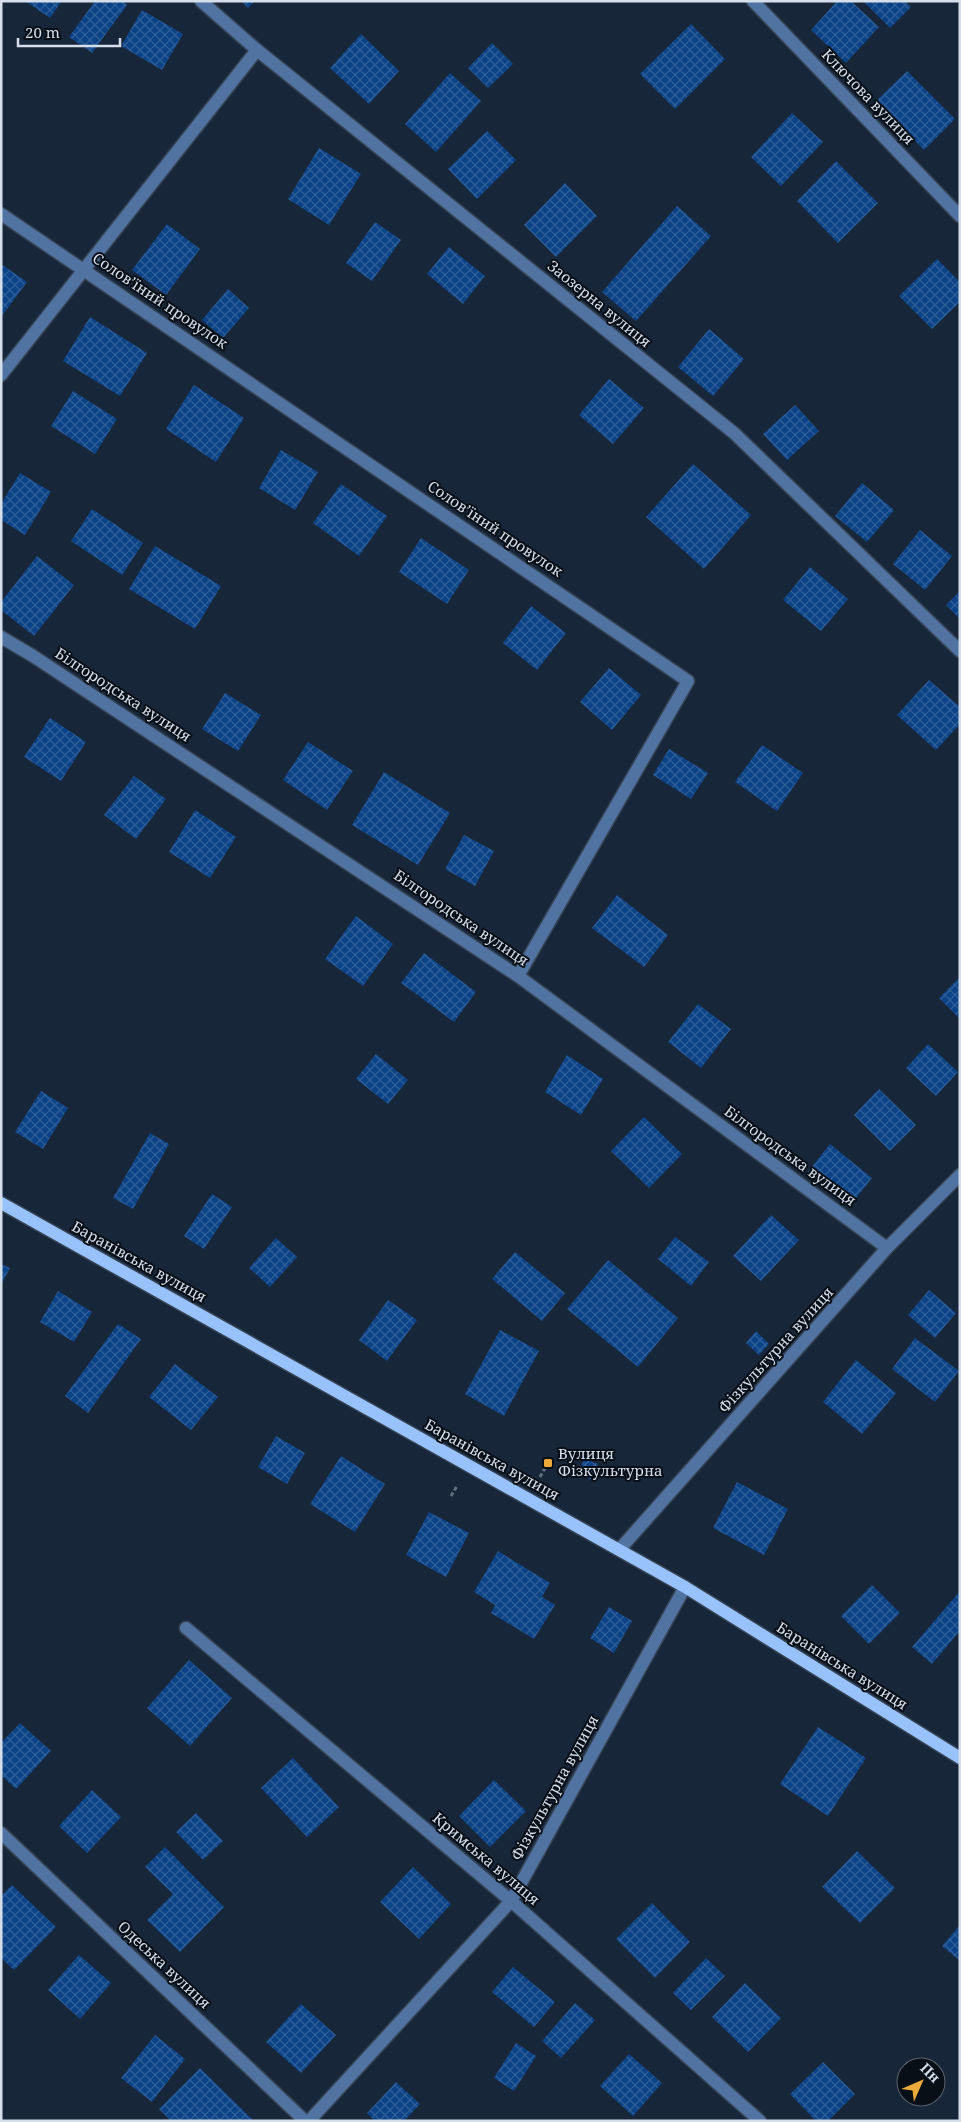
<svg xmlns="http://www.w3.org/2000/svg" width="961" height="2122" font-family="'Noto Serif',serif">
<style>
.building{fill:url(#building-cross-hatch)}
.lines{fill:none;stroke-linecap:round;stroke-linejoin:round}
.minor-casing{stroke:#364456;stroke-width:15}
.major-casing{stroke:#364456;stroke-width:15}
.path{stroke:#626e7f;stroke-width:3;stroke-dasharray:4 2.5;stroke-linecap:butt}
.minor{stroke:#5173a2;stroke-width:12}
.major{stroke:#98c2fc;stroke-width:12}
.poi-dot{fill:#ebaa39;stroke:#080f17;stroke-width:2}
.labels{text-anchor:middle;stroke-width:4;stroke-linejoin:round;paint-order:stroke}
.street-label{font-size:15px;fill:#d5dfec;stroke:#080f17}
.poi-label{font-size:15px;fill:#d5dfec;stroke:#080f17;text-anchor:start}
</style>
<defs>
<pattern id="building-cross-hatch" width="8" height="8" patternUnits="userSpaceOnUse" patternTransform="scale(1.25)"><rect width="8" height="8" fill="#0c4386"/><path d="M0 0l8 8M0 8l8-8" fill="none" stroke="#2e5e97"/></pattern>
</defs>
<rect width="100%" height="100%" fill="#182639"/>
<!-- building -->
<g class="building">
<path d="M25,1H62L50,18Z"/>
<path d="M95,1H123L127,5L92,53L69,37Z"/>
<path d="M241,1H255L248,8Z"/>
<path d="M837,1H851L879,27L846,63L811,30Z"/>
<path d="M863,1H905L911,7L890,28Z"/>
<path d="M142,10L183,34L162,70L121,46Z"/>
<path d="M691,24L725,59L675,109L640,74Z"/>
<path d="M361,34L399,71L369,104L330,68Z"/>
<path d="M492,43L513,64L488,88L468,68Z"/>
<path d="M907,71L955,119L924,150L876,101Z"/>
<path d="M450,73L481,101L436,152L405,124Z"/>
<path d="M792,113L823,142L781,186L751,157Z"/>
<path d="M487,131L516,160L477,199L448,169Z"/>
<path d="M319,148L361,174L329,225L288,199Z"/>
<path d="M836,161L878,203L838,243L797,201Z"/>
<path d="M565,183L597,216L556,257L524,225Z"/>
<path d="M677,206L711,236L636,321L602,292Z"/>
<path d="M375,222L401,240L372,281L346,263Z"/>
<path d="M167,224L200,249L166,295L132,270Z"/>
<path d="M449,247L485,276L463,304L427,274Z"/>
<path d="M937,259L960,282V302L932,329L899,296Z"/>
<path d="M1,264L27,282L1,317Z"/>
<path d="M228,289L249,308L223,338L202,320Z"/>
<path d="M90,317L147,353L120,396L63,361Z"/>
<path d="M709,329L744,359L713,396L678,367Z"/>
<path d="M609,379L644,408L613,444L579,415Z"/>
<path d="M194,385L244,418L216,462L166,429Z"/>
<path d="M73,391L117,419L95,454L51,426Z"/>
<path d="M795,405L819,431L787,460L763,434Z"/>
<path d="M281,450L318,472L295,510L259,488Z"/>
<path d="M693,464L751,515L704,569L646,517Z"/>
<path d="M20,473L51,492L25,535L1,520V504Z"/>
<path d="M862,483L894,510L867,542L835,516Z"/>
<path d="M341,484L387,516L359,556L313,523Z"/>
<path d="M92,509L143,543L122,575L71,541Z"/>
<path d="M920,530L952,556L925,590L893,564Z"/>
<path d="M421,538L469,570L447,604L399,572Z"/>
<path d="M155,546L221,586L195,629L129,589Z"/>
<path d="M37,556L74,585L34,636L1,610V602Z"/>
<path d="M810,567L848,599L821,631L783,600Z"/>
<path d="M960,591V619L946,605Z"/>
<path d="M531,606L566,633L537,670L503,643Z"/>
<path d="M609,668L641,695L612,730L580,702Z"/>
<path d="M929,680L960,707V724L936,750L897,715Z"/>
<path d="M225,693L261,715L238,751L202,729Z"/>
<path d="M50,718L86,742L61,781L24,757Z"/>
<path d="M308,742L353,771L327,810L283,780Z"/>
<path d="M762,745L803,773L777,811L735,782Z"/>
<path d="M669,749L708,773L691,799L653,775Z"/>
<path d="M384,772L450,813L418,865L352,825Z"/>
<path d="M134,776L166,799L136,839L104,815Z"/>
<path d="M195,810L236,837L210,878L169,852Z"/>
<path d="M464,835L494,851L475,886L445,869Z"/>
<path d="M617,895L668,935L644,967L592,928Z"/>
<path d="M356,916L393,944L363,986L325,959Z"/>
<path d="M424,953L476,992L454,1022L401,983Z"/>
<path d="M960,977V1019L939,998Z"/>
<path d="M698,1004L731,1029L701,1068L668,1042Z"/>
<path d="M928,1044L958,1072L936,1096L906,1068Z"/>
<path d="M376,1054L408,1080L388,1104L356,1079Z"/>
<path d="M567,1055L603,1079L581,1115L545,1092Z"/>
<path d="M879,1089L916,1125L890,1151L854,1115Z"/>
<path d="M41,1091L68,1108L43,1149L15,1132Z"/>
<path d="M644,1117L682,1154L649,1188L611,1151Z"/>
<path d="M150,1133L169,1144L133,1209L113,1198Z"/>
<path d="M830,1144L872,1178L849,1207L807,1173Z"/>
<path d="M212,1194L232,1207L204,1249L184,1236Z"/>
<path d="M771,1215L799,1240L761,1281L733,1256Z"/>
<path d="M675,1237L709,1262L691,1286L658,1259Z"/>
<path d="M276,1238L297,1257L270,1287L249,1268Z"/>
<path d="M515,1252L565,1293L542,1321L492,1279Z"/>
<path d="M608,1260L678,1318L638,1367L567,1309Z"/>
<path d="M1,1264L10,1268L1,1285Z"/>
<path d="M929,1290L956,1313L935,1338L908,1315Z"/>
<path d="M58,1291L92,1312L74,1342L40,1322Z"/>
<path d="M388,1300L417,1320L387,1361L359,1340Z"/>
<path d="M118,1324L141,1339L88,1413L65,1396Z"/>
<path d="M500,1330L539,1351L504,1416L465,1394Z"/>
<path d="M756,1331L769,1344L759,1355L746,1343Z"/>
<path d="M915,1338L959,1371L935,1402L892,1369Z"/>
<path d="M856,1360L896,1393L862,1434L823,1402Z"/>
<path d="M175,1364L218,1397L191,1430L149,1397Z"/>
<path d="M276,1436L305,1453L287,1484L258,1467Z"/>
<path d="M341,1456L385,1484L355,1532L310,1504Z"/>
<path d="M584,1459L598,1464L593,1480L578,1475Z"/>
<path d="M737,1482L788,1509L764,1555L713,1528Z"/>
<path d="M429,1512L469,1533L446,1577L406,1555Z"/>
<path d="M498,1551L550,1583L542,1597L555,1605L534,1639L491,1613L495,1605L474,1592Z"/>
<path d="M872,1585L900,1613L869,1644L841,1616Z"/>
<path d="M960,1591V1631L932,1664L912,1647Z"/>
<path d="M609,1607L632,1621L614,1653L590,1638Z"/>
<path d="M189,1660L232,1698L190,1746L147,1708Z"/>
<path d="M20,1723L51,1751L16,1789L1,1775V1743Z"/>
<path d="M818,1727L866,1758L828,1816L780,1784Z"/>
<path d="M293,1758L339,1807L307,1837L261,1788Z"/>
<path d="M494,1780L526,1811L490,1847L459,1816Z"/>
<path d="M92,1790L121,1817L87,1853L59,1826Z"/>
<path d="M196,1813L223,1841L203,1860L176,1832Z"/>
<path d="M165,1847L224,1907L180,1952L147,1920L173,1894L145,1867Z"/>
<path d="M857,1851L895,1888L860,1923L822,1887Z"/>
<path d="M413,1867L451,1904L419,1939L380,1902Z"/>
<path d="M12,1885L56,1927L14,1970L1,1958V1896Z"/>
<path d="M652,1903L690,1942L655,1978L616,1939Z"/>
<path d="M960,1925V1961L942,1946Z"/>
<path d="M79,1955L111,1983L80,2019L48,1990Z"/>
<path d="M706,1958L725,1976L691,2010L673,1993Z"/>
<path d="M513,1967L555,2002L534,2027L492,1992Z"/>
<path d="M745,1983L781,2018L748,2052L712,2017Z"/>
<path d="M575,2003L595,2020L561,2058L542,2041Z"/>
<path d="M301,2004L336,2035L301,2073L266,2042Z"/>
<path d="M155,2035L185,2059L152,2102L121,2078Z"/>
<path d="M516,2043L536,2056L514,2091L494,2078Z"/>
<path d="M629,2054L662,2083L633,2116L600,2086Z"/>
<path d="M823,2062L855,2094L828,2121H816L790,2094Z"/>
<path d="M200,2068L253,2120L251,2121H171L159,2109Z"/>
<path d="M396,2082L420,2104L404,2121H375L367,2113Z"/>
</g>
<g class="lines">
<defs>
<g id="minor">
<path d="M201,1L257,50L734,433L960,651"/>
<path d="M753,1L960,216"/>
<path d="M1,214L688,681L518,976"/>
<path d="M1,375L257,50"/>
<path d="M1,637L33,656L518,976L887,1248"/>
<path d="M619,1550L887,1248L960,1175"/>
<path d="M186,1628L511,1901L760,2121"/>
<path d="M1,1833L305,2121"/>
<path d="M309,2121L511,1901L685,1587"/>
</g>
<path id="major" d="M1,1203L685,1587L960,1758"/>
</defs>
<!-- minor casing -->
<use href="#minor" class="minor-casing"/>
<!-- major casing -->
<use href="#major" class="major-casing"/>
<!-- path -->
<g class="path">
<path d="M540,1477L548,1463"/>
<path d="M451,1496L457,1486"/>
</g>
<!-- minor -->
<use href="#minor" class="minor"/>
<!-- major -->
<use href="#major" class="major"/>
</g>
<!-- markers -->
<rect class="poi-dot" x="543" y="1458" width="10" height="10" rx="2.5"/>
<g class="labels">
<!-- street labels -->
<g class="street-label">
<text transform="translate(868 97) rotate(46)" y="5">Ключова вулиця</text>
<text transform="translate(160 301) rotate(34)" y="5">Соловʼїний провулок</text>
<text transform="translate(599 304) rotate(39)" y="5">Заозерна вулиця</text>
<text transform="translate(495 529) rotate(34)" y="5">Соловʼїний провулок</text>
<text transform="translate(123 695) rotate(33)" y="5">Білгородська вулиця</text>
<text transform="translate(461 918) rotate(34)" y="5">Білгородська вулиця</text>
<text transform="translate(790 1156) rotate(36)" y="5">Білгородська вулиця</text>
<text transform="translate(139 1262) rotate(29)" y="5">Баранівська вулиця</text>
<text transform="translate(776 1350) rotate(-48)" y="5">Фізкультурна вулиця</text>
<text transform="translate(492 1460) rotate(29)" y="5">Баранівська вулиця</text>
<text transform="translate(842 1666) rotate(32)" y="5">Баранівська вулиця</text>
<text transform="translate(555 1788) rotate(-61)" y="5">Фізкультурна вулиця</text>
<text transform="translate(486 1859) rotate(40)" y="5">Кримська вулиця</text>
<text transform="translate(164 1965) rotate(43)" y="5">Одеська вулиця</text>
</g>
<!-- poi labels -->
<g class="poi-label">
<text x="558" y="1459">Вулиця<tspan x="558" dy="17">Фізкультурна</tspan></text>
</g>
</g>
<!-- border -->
<rect width="961" height="2122" fill="none" stroke="#d5dfec" stroke-width="5"/>
<!-- north arrow -->
<g transform="translate(921 2082) rotate(45)"><circle r="24" fill="#080f17" stroke="#5a626c"/>
<path d="M0-4L9 19L0 12L-9 19Z" fill="#ebaa39"/>
<text y="-8" font-size="14" font-weight="bold" text-anchor="middle" fill="#d5dfec">Пн</text>
</g>
<!-- scale -->
<path d="M18 38v8h102v-8" fill="none" stroke="#d5dfec" stroke-width="2.5"/>
<text x="25" y="38" font-size="15" fill="#d5dfec" stroke="#080f17" stroke-width="4" paint-order="stroke">20 m</text>
</svg>
